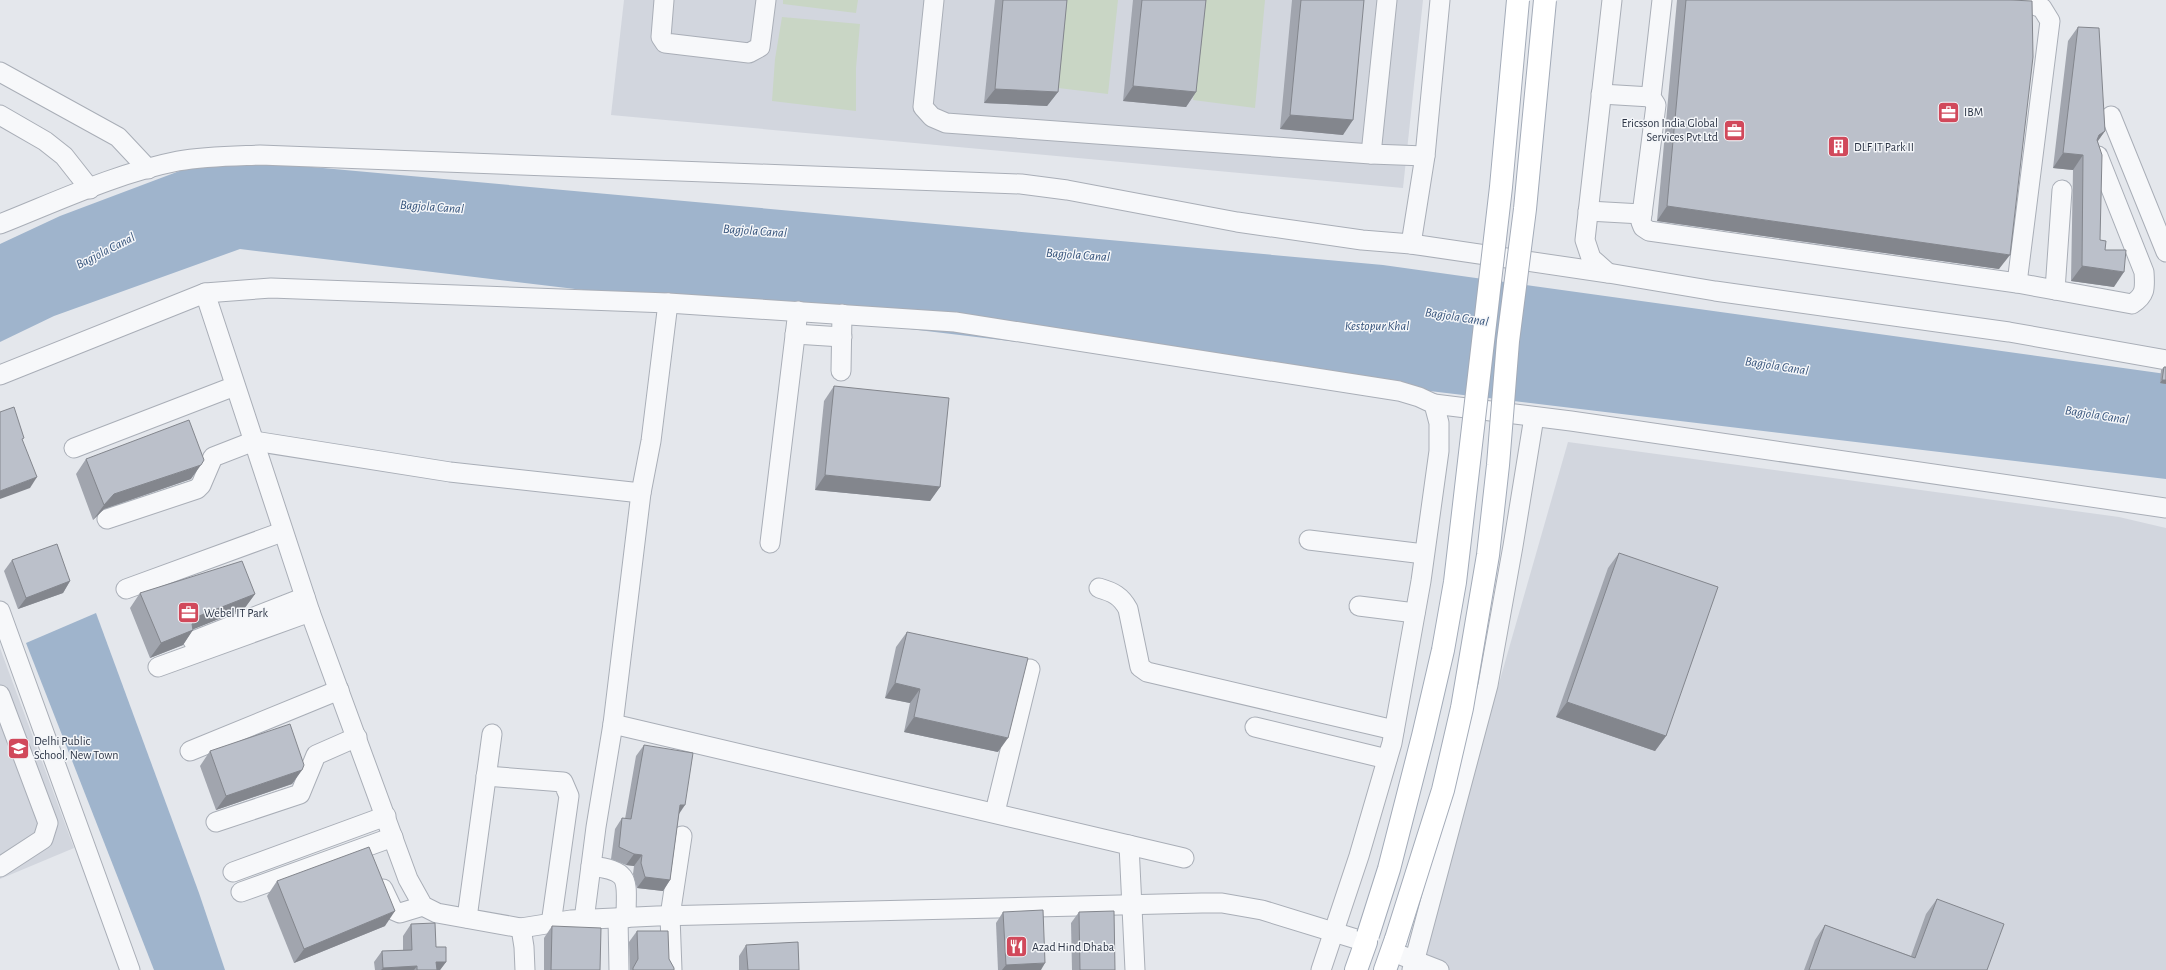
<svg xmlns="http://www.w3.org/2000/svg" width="2166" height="970" font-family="'Alegreya Sans',sans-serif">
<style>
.built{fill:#d2d6de}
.green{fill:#c9d6c5}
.water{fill:#9fb4cc}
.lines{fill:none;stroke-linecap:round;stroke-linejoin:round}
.minor-casing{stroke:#a9aeb7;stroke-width:21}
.major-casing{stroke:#a3abb8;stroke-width:24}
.minor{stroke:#f7f8fa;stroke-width:19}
.major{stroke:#fff;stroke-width:22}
.major-bridge-casing{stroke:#a3abb8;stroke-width:24;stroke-linecap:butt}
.major-bridge{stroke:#fff;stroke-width:22}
.wall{fill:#a1a5ae}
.shaded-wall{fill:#83868d}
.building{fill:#bbc0ca;stroke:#83868d}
.labels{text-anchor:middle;stroke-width:3;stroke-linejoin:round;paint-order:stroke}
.poi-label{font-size:12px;fill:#2b3445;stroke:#f4f6f9;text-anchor:start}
.water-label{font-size:13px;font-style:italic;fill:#34527a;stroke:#f4f6f9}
</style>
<rect width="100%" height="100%" fill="#e4e7ec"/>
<!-- built -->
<g class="built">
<path d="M624,0H1423L1403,188L611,115Z"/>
<path d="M1568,442L2119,517L2166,528V970H1417Z"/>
<path d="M0,648L74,848L0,879Z"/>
</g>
<!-- green -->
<g class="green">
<path d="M783,0H858L856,13L783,4Z"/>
<path d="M1059,0H1118L1108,94L1050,87Z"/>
<path d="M1205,0H1265L1255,108L1193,100Z"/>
<path d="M782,17L860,24L856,68V111L772,101L775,59Z"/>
</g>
<!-- water -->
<g class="water">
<path d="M214,158L1383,265L2166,374V479L240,249L54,316L0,342V244L60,216Z"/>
<path d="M96,613L199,893L225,970H154L26,643Z"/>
</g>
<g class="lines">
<defs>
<g id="minor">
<path d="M664,0L661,37L665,43L749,53L760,47L766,0"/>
<path d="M934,0L923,107L932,117L946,123L1371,154"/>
<path d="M1387,0L1371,154L1425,156"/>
<path d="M1612,0L1585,240L1591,258L1608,273L1715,291L2009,332L2166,360"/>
<path d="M1662,0L1651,97L1656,105L1641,222L1643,227L1649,231L2017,283L2050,21L2042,8L2028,3L1996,0"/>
<path d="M0,72L118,137L148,169"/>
<path d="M1601,94L1651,97"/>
<path d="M0,115L45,141L64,156L90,189"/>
<path d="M2111,116L2166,252"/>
<path d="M1588,211L1642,214"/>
<path d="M0,224C58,201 117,173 178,161C205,156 232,156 260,155L1021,184L1067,190L1237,222L1362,240L1411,244L1608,273"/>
<path d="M1411,244L1425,156L1440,0"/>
<path d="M2017,283L2055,290L2062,190"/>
<path d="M2055,290L2132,304C2146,295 2145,288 2144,272L2098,156"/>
<path d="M205,293L310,612L408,879L423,906L437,913L521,928L571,920L657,916L1202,903H1222L1262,910L1366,942L1368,935"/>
<path d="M795,334L842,337"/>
<path d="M841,371L842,314"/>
<path d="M0,375L205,293L271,288L668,303L955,322L1399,391L1419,397L1434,404L1439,423V451L1421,581L1392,743L1359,856L1321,970"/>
<path d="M1434,404L1571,421L2166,508"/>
<path d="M74,448L235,386"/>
<path d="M107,519L197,489L201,485L213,457L254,441L450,472L641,493"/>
<path d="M1309,540L1424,554"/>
<path d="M770,543L798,311"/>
<path d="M1099,588C1113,592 1121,596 1128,609L1140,667L1147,672L1394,730"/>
<path d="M126,589L282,532"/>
<path d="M1359,606L1415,613"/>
<path d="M0,611L130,970"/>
<path d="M193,641L305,597"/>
<path d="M158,667L310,612"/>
<path d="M0,695L48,823L43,839L0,867"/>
<path d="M613,724L1184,858"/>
<path d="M1255,727L1387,759"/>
<path d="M190,751L339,690"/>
<path d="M486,776L563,782L569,796L551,924"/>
<path d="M995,812L1030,669"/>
<path d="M216,822L300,794L316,755L357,737"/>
<path d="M1129,845L1135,970"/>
<path d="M591,866C633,871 626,881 626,918"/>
<path d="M233,872L386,816"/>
<path d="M383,889L393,910L400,913L423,906"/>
<path d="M241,892L393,837"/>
<path d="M467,918L492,734"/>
<path d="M618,918L619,970"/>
<path d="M584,920L596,827L613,724L641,493L651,441L668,303"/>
<path d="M521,928L524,947L525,970"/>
<path d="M1403,956L1439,970"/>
<path d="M672,970L670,916L682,836"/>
<path d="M1412,970L1488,685L1513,546L1534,417"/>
</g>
<g id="major">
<path d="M1356,970L1366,942"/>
<path d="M1385,970L1396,939"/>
</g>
</defs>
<!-- minor casing -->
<use href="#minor" class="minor-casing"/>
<!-- major casing -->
<use href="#major" class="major-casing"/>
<!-- minor -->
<use href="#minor" class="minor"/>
<!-- major -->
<use href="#major" class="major"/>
<defs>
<g id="major-bridge">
<path d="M1368,935L1389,869L1423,736L1443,650L1455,582L1501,187L1518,0"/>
<path d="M1396,939L1443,790L1462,708L1488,555L1498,465L1508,341L1525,209L1545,0"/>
</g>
</defs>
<!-- major-bridge casing -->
<use href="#major-bridge" class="major-bridge-casing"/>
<!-- major-bridge -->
<use href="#major-bridge" class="major-bridge"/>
</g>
<!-- wall -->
<g class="wall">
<path d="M995,0H1067L1058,92L1047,106L984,103Z"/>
<path d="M1133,0H1206L1196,92L1186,107L1123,101Z"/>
<path d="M1292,0H1364L1343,135L1280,129Z"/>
<path d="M1677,0H2011L1999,269L1657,221Z"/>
<path d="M2078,27L2105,131L2098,141L2100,240L2105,250L2114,287L2071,281L2073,170L2053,168L2068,41Z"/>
<path d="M2164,367H2166V384L2160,383L2161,370Z"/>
<path d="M834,386L940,487L930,501L815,490L824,401Z"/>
<path d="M86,459L191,479L104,509L93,520L76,474Z"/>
<path d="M1619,553L1666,736L1655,751L1556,717L1608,568Z"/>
<path d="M12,560L70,581L63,593L18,609L4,571Z"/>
<path d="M140,593L255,594L244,609L193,629L183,645L150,658L130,608Z"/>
<path d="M907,632L998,752L904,732L910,703L885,698L896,647Z"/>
<path d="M644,745L679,814L670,880L663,891L637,888L633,874L634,866L626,865L611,859L615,829L622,818L625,819L636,756Z"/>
<path d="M210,751L302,770L292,784L216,810L200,766Z"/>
<path d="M277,881L385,926L294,963L267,896Z"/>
<path d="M1937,899L1987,970H1804L1815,940L1825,925L1911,956L1926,914Z"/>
<path d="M1003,912L1041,970H998L996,923Z"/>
<path d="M1079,912L1115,970H1072L1071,923Z"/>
<path d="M411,924L436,947L446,962L440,970H375L374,962L382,951L403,950V936Z"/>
<path d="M552,926L600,970H544V938Z"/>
<path d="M637,931L669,959L674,970H630L629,942Z"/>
<path d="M746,945L799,970H739V956Z"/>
</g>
<!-- shaded-wall -->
<g class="shaded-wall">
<path d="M1133,86L1196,92L1186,107L1123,101Z"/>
<path d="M995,89L1058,92L1047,106L984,103Z"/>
<path d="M1290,115L1353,120L1343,135L1280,129Z"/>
<path d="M2105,131L2094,146L2099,135Z"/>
<path d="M2063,153L2083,155L2073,170L2053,168Z"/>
<path d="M1667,206L2010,255L1999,269L1657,221Z"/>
<path d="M2082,266L2124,272L2114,287L2071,281Z"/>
<path d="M2162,380H2166V384L2160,383Z"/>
<path d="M201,465L191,479L104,509L93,520L104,505L114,494Z"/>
<path d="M825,475L940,487L930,501L815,490Z"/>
<path d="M37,477L30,488L0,499V491Z"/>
<path d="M70,581L63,593L18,609L26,598Z"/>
<path d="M255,594L244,609L189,631L193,630L183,645L150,658L161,643L199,616Z"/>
<path d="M895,683L920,689L910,703L885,698Z"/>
<path d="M1567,702L1666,736L1655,751L1556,717Z"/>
<path d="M914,717L1008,738L998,752L904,732Z"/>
<path d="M302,770L292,784L216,810L226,796Z"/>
<path d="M680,805H685L677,817Z"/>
<path d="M634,854L642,855L634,866L626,865Z"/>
<path d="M645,877L670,880L663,891L637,888Z"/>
<path d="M395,911L385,926L294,963L304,949Z"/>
<path d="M436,962H446L440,970H431Z"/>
<path d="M1045,963L1041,970H1002L1006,965Z"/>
<path d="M417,966L414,970H381L383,968Z"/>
</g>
<!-- building -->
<g class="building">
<path d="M1003,0H1067L1058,92L995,89Z"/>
<path d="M1142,0H1206L1196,92L1133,86Z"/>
<path d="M1301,0H1364L1353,120L1290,115Z"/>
<path d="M1686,0H2011L2032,1L2033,57L2010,255L1667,206Z"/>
<path d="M2078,27L2099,28L2105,131L2099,135L2097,140L2102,155L2100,240L2106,241L2105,250H2126L2124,272L2082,266L2083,155L2063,153Z"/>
<path d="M2164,367H2166V380H2162Z"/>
<path d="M834,386L949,398L940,487L825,475Z"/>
<path d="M14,407L24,438L22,439L37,477L0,491V412Z"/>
<path d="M189,420L204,460L201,465L114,494L104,505L86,459Z"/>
<path d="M57,544L70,581L26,598L12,560Z"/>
<path d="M1619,553L1718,587L1666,736L1567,702Z"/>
<path d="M242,561L255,594L199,616L192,624L193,630L161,643L140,593Z"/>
<path d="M907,632L1028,658L1008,738L914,717L920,689L895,683Z"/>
<path d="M290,724L304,765L302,770L226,796L210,751Z"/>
<path d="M644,745L693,753L685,805H680L670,880L645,877L641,863L642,855L634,854L619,847L622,818L631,819Z"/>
<path d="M369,847L395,911L304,949L277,881Z"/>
<path d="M1937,899L2004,924L1987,970H1809L1825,925L1915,958Z"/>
<path d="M1043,910L1045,963L1006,965L1003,912Z"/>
<path d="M1114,911L1115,970H1080L1079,912Z"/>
<path d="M435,923L436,947H446V962H436L437,970H417V966L383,968L382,951L412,950L411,924Z"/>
<path d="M552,926L601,928L600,970H551Z"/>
<path d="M637,931H668L669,959L674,968V970H633V968L638,959Z"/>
<path d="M798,942L799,970H748L746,945Z"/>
</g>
<!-- icons -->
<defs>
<symbol id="office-square" viewBox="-11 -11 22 22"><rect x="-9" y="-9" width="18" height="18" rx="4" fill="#d1495b" stroke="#f4f6f9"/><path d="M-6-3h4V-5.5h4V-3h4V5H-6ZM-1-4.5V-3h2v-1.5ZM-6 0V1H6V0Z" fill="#fff"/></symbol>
<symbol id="building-square" viewBox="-11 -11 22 22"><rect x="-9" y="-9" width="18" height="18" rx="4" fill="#d1495b" stroke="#f4f6f9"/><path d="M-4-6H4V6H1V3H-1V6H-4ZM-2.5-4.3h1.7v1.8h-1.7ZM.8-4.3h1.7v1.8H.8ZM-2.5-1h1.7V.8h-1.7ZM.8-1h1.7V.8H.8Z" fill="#fff"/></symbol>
<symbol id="school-square" viewBox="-11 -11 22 22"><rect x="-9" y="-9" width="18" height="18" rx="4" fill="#d1495b" stroke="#f4f6f9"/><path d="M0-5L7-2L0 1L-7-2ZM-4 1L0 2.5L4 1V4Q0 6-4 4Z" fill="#fff"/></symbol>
<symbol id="restaurant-square" viewBox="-11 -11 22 22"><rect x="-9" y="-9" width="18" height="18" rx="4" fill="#d1495b" stroke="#f4f6f9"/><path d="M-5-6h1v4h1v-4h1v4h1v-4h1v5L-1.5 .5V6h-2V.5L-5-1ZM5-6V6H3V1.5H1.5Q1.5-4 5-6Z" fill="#fff"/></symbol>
</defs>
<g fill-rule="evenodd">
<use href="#office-square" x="1936" y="100" width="25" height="25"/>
<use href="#office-square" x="1722" y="118" width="25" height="25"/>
<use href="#building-square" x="1826" y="134" width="25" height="25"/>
<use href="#office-square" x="176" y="600" width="25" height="25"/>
<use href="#school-square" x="6" y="736" width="25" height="25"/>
<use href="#restaurant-square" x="1004" y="934" width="25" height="25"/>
</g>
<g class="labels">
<!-- poi labels -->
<g class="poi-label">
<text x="1964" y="116">IBM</text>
<text x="1718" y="127" text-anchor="end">Ericsson India Global<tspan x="1718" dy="14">Services Pvt Ltd</tspan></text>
<text x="1854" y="151">DLF IT Park II</text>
<text x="204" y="617">Webel IT Park</text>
<text x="34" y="745">Delhi Public<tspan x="34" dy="14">School, New Town</tspan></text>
<text x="1032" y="951">Azad Hind Dhaba</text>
</g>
<!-- water labels -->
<g class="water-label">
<text transform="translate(432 206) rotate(4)" y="5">Bagjola Canal</text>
<text transform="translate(755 230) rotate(4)" y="5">Bagjola Canal</text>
<text transform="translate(105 250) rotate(-27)" y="5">Bagjola Canal</text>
<text transform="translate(1078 254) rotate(4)" y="5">Bagjola Canal</text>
<text transform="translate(1457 316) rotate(9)" y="5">Bagjola Canal</text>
<text x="1377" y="330">Kestopur Khal</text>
<text transform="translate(1777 365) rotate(9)" y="5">Bagjola Canal</text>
<text transform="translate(2097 414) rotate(9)" y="5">Bagjola Canal</text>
</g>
</g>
</svg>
